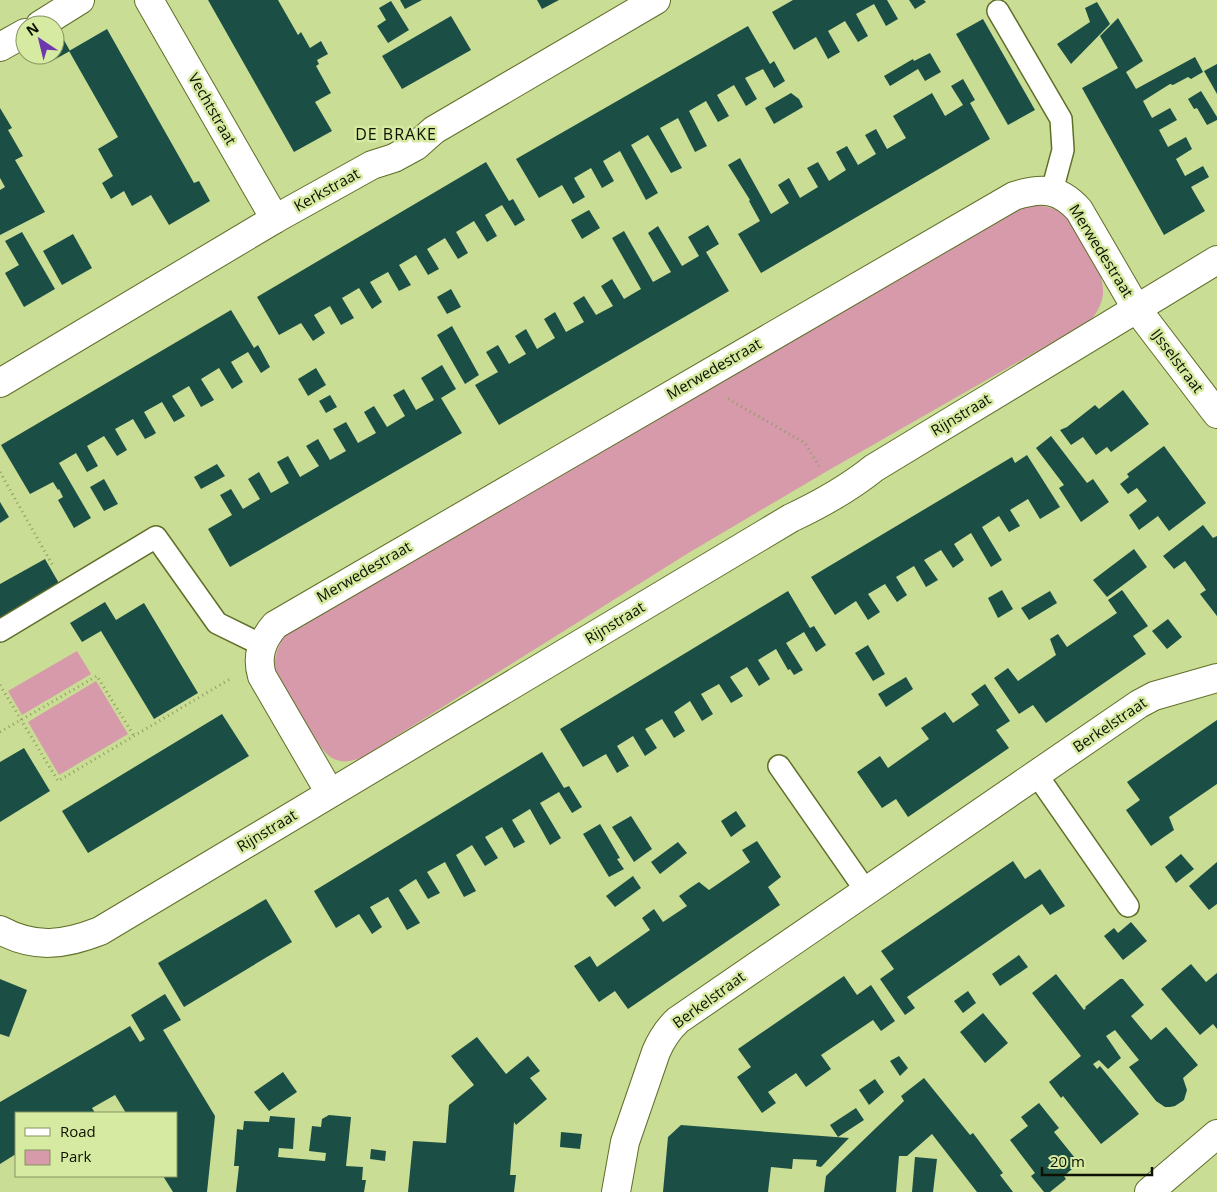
<svg xmlns="http://www.w3.org/2000/svg" width="1217" height="1192" font-family="'Open Sans',sans-serif">
<style>
.green{fill:#d69aab}
.building{fill:#1b4f46}
.lines{fill:none;stroke-linecap:round;stroke-linejoin:round}
.service-casing{stroke:#5f6e28;stroke-width:24}
.minor-casing{stroke:#5f6e28;stroke-width:30}
.path{stroke:#8e9c65;stroke-width:3;stroke-dasharray:1 4;stroke-linecap:butt}
.service{stroke:#fff;stroke-width:21}
.minor{stroke:#fff;stroke-width:28}
.labels{text-anchor:middle;stroke-width:5;stroke-linejoin:round;paint-order:stroke}
.street-label{font-size:15px;fill:#0c1100;stroke:#d7eaa1}
.neighbourhood-label{font-size:16px;letter-spacing:1px;fill:#0c1100;stroke:#d7eaa1}
</style>
<rect width="100%" height="100%" fill="#cadd94"/>
<!-- green -->
<g class="green">
<path d="M1035,205C1044,206 1054,208 1061,212C1071,218 1076,232 1081,241C1098,269 1116,291 1090,321L829,470L690,552L363,757C353,761 343,764 332,758C318,750 288,693 278,677L274,664L277,651L282,639L290,630L1019,209Z"/>
<path d="M77,651L91,674L22,715L8,691Z"/>
<path d="M96,681L128,734L59,775L28,722Z"/>
</g>
<!-- building -->
<g class="building">
<path d="M208,0H278L298,35L301,32L310,48L321,41L328,54L317,60L319,64L316,66L331,93L315,102L332,131L294,152Z"/>
<path d="M400,0H422L405,9Z"/>
<path d="M537,0H559L542,9Z"/>
<path d="M793,0H887L898,19L886,26L874,4L856,14L868,36L858,42L845,21L828,31L840,52L828,59L816,37L794,50L772,12Z"/>
<path d="M909,0H924L926,2L915,9Z"/>
<path d="M391,1L409,30L388,43L377,26L386,20L379,8Z"/>
<path d="M1097,2L1110,24L1071,64L1057,44L1090,22L1085,8Z"/>
<path d="M451,16L471,50L402,89L382,56Z"/>
<path d="M1118,18L1143,61L1126,72L1136,89L1195,57L1203,72L1191,79L1188,77L1173,85L1170,84L1143,101L1152,118L1170,108L1177,120L1159,130L1168,147L1186,137L1192,149L1176,159L1185,176L1203,166L1209,177L1191,187L1205,211L1164,235L1082,88L1118,68L1100,36Z"/>
<path d="M983,19L1035,110L1008,125L956,34Z"/>
<path d="M748,26L770,64L774,61L785,81L774,88L763,69L745,78L757,99L746,106L734,85L717,95L729,116L718,122L706,101L689,111L707,146L695,152L678,118L660,128L682,168L671,173L648,135L631,145L658,193L646,200L620,151L603,161L614,181L602,188L591,168L574,178L585,197L573,204L562,185L539,198L516,159Z"/>
<path d="M107,29L194,183L199,181L210,201L169,225L151,195L132,206L124,191L111,199L102,183L113,176L98,149L118,137L69,51Z"/>
<path d="M59,31L70,51L50,62L46,55H55V33Z"/>
<path d="M930,53L941,72L925,81L918,69L890,86L884,76L913,59L914,61Z"/>
<path d="M1217,64V94L1204,71Z"/>
<path d="M963,79L975,100L970,103L990,139L761,273L738,234L760,221L749,201L750,200L728,165L740,158L771,214L789,203L778,185L789,178L800,198L818,187L807,168L818,162L829,181L846,170L836,152L847,146L858,165L876,154L865,135L876,129L887,149L906,138L893,116L932,93L945,116L963,105L951,86Z"/>
<path d="M1201,91L1217,117V120L1207,125L1197,108L1194,109L1188,99Z"/>
<path d="M791,93L799,99L803,107L774,124L765,108Z"/>
<path d="M0,108L12,128L8,130L23,156L15,160L45,212L0,235V190L5,187L0,178Z"/>
<path d="M486,162L509,201L513,199L525,220L515,226L502,205L485,215L497,236L487,242L474,221L456,232L468,253L458,259L445,238L427,249L439,269L428,275L416,255L399,265L411,285L399,291L388,272L370,282L382,302L372,309L359,288L342,298L354,318L341,325L330,306L314,315L325,333L313,341L301,323L279,335L257,297Z"/>
<path d="M589,210L600,228L582,239L571,220Z"/>
<path d="M708,225L719,244L706,252L729,291L499,425L475,385L498,372L486,352L498,345L509,364L526,354L515,336L526,329L537,349L555,338L544,319L555,312L566,332L584,322L573,303L584,296L596,315L613,306L601,286L612,279L624,299L641,289L612,238L624,231L653,282L671,272L648,233L658,226L682,266L699,256L688,237Z"/>
<path d="M22,232L55,289L24,307L5,273L19,265L5,241Z"/>
<path d="M73,234L92,268L62,285L43,251Z"/>
<path d="M451,289L461,307L447,314L437,297Z"/>
<path d="M231,310L254,348L258,345L270,367L261,373L248,352L231,362L243,382L232,389L219,368L201,379L214,400L201,407L189,386L172,396L185,416L174,422L162,402L144,412L156,433L153,435L145,439L133,419L115,429L127,450L117,456L104,436L87,446L98,466L87,472L76,453L59,463L91,518L74,528L58,500L63,497L59,489L58,490L53,482L30,494L1,445Z"/>
<path d="M452,326L479,375L465,384L437,335Z"/>
<path d="M442,365L456,389L441,398L462,433L230,567L208,529L232,515L220,495L231,489L243,509L260,499L248,479L259,472L271,493L289,483L277,462L288,456L300,477L319,466L306,446L318,439L330,460L346,451L333,429L346,422L358,443L376,433L364,412L374,406L387,427L405,416L393,395L404,389L416,410L434,400L421,378Z"/>
<path d="M316,368L326,385L308,396L298,379Z"/>
<path d="M1123,390L1149,424L1111,452L1107,447L1096,455L1083,437L1071,445L1060,430L1067,427L1095,405L1099,409Z"/>
<path d="M330,395L337,407L326,413L319,401Z"/>
<path d="M1051,436L1087,483L1093,479L1109,502L1081,522L1059,488L1064,485L1036,448Z"/>
<path d="M1164,446L1206,503L1169,531L1158,516L1139,530L1129,515L1147,501L1137,488L1128,494L1120,484L1129,477L1127,474Z"/>
<path d="M1027,455L1060,507L1040,519L1028,499L1010,510L1020,526L1009,532L999,516L982,527L1002,560L991,567L971,533L954,544L964,560L953,568L941,550L924,560L938,580L926,587L914,566L896,577L907,595L897,602L885,584L868,594L880,612L868,620L856,601L835,615L811,577L1012,457L1015,463Z"/>
<path d="M217,464L225,476L201,489L194,477Z"/>
<path d="M104,479L118,504L104,511L90,487Z"/>
<path d="M0,502L9,517L0,523Z"/>
<path d="M1203,525L1213,538L1217,536V616L1200,594L1206,590L1185,561L1174,569L1163,556Z"/>
<path d="M1134,549L1147,567L1107,597L1093,580Z"/>
<path d="M45,559L60,585L0,619V584Z"/>
<path d="M1002,590L1013,609L998,618L988,598Z"/>
<path d="M1122,590L1148,626L1133,636L1146,654L1046,723L1033,705L1019,714L994,678L1008,668L1018,681L1043,664L1056,655L1050,639L1058,634L1067,647L1117,613L1108,600Z"/>
<path d="M788,591L810,628L814,626L826,645L816,652L804,632L786,643L803,670L794,675L790,669L788,670L776,649L758,660L770,679L759,686L747,667L730,677L743,696L731,703L719,684L701,694L713,714L702,721L690,701L674,712L685,731L674,738L662,719L645,729L657,748L645,756L633,736L617,746L629,766L617,773L606,754L583,767L560,729Z"/>
<path d="M1050,591L1057,603L1029,620L1021,608Z"/>
<path d="M105,602L116,620L144,603L198,693L154,719L101,631L82,642L70,623Z"/>
<path d="M1168,619L1182,637L1167,649L1152,631Z"/>
<path d="M868,645L885,674L873,681L855,653Z"/>
<path d="M906,677L913,689L886,707L878,694Z"/>
<path d="M985,684L1010,721L996,730L1009,748L908,817L896,799L882,808L857,772L880,756L888,768L929,739L921,728L945,712L953,723L979,705L971,694Z"/>
<path d="M222,714L249,756L88,853L62,811Z"/>
<path d="M1217,720V784L1169,817L1174,830L1151,846L1126,810L1140,800L1127,782Z"/>
<path d="M24,748L50,791L0,822V762Z"/>
<path d="M542,752L564,788L569,786L582,807L572,813L559,792L540,803L561,838L550,845L530,809L512,820L525,842L514,848L502,827L485,837L498,858L485,866L472,845L456,855L476,891L464,897L445,862L427,872L440,893L428,899L416,879L399,890L420,923L407,930L388,897L370,907L382,927L372,934L359,914L336,928L314,891Z"/>
<path d="M736,811L746,826L731,837L721,821Z"/>
<path d="M631,816L652,849L634,862L612,827Z"/>
<path d="M600,824L620,858L617,859L624,869L609,877L583,834Z"/>
<path d="M757,841L781,877L768,887L780,905L628,1009L615,991L599,1002L574,966L590,956L597,967L650,930L642,918L654,909L663,922L687,906L679,896L690,888L699,882L709,890L750,862L742,850Z"/>
<path d="M678,842L687,853L660,874L651,862Z"/>
<path d="M1181,854L1194,869L1176,883L1165,867Z"/>
<path d="M1013,861L1025,879L1040,869L1065,906L1050,915L1042,904L1017,921L907,997L915,1008L905,1015L880,979L894,969L881,951Z"/>
<path d="M1217,862V904L1209,910L1189,886Z"/>
<path d="M633,876L641,888L615,907L606,896Z"/>
<path d="M266,899L292,942L184,1007L158,963Z"/>
<path d="M1131,922L1147,941L1123,960L1104,936L1114,928L1118,933Z"/>
<path d="M1019,955L1028,967L1000,986L992,974Z"/>
<path d="M1191,964L1206,982L1217,973V1029L1213,1024L1200,1035L1161,989Z"/>
<path d="M1056,974L1084,1010L1086,1008L1085,1007L1120,979H1123L1144,1005L1131,1016L1151,1040L1166,1027L1198,1065L1183,1078L1187,1090L1184,1100L1175,1106L1170,1107H1165L1156,1101L1129,1067L1139,1060L1115,1030L1106,1036L1121,1058L1108,1069L1099,1060L1093,1064L1097,1069L1100,1066L1139,1114L1101,1144L1063,1096L1061,1098L1049,1082L1081,1056L1032,993Z"/>
<path d="M844,976L857,995L871,985L895,1021L881,1031L873,1020L821,1055L831,1069L806,1087L796,1073L768,1092L776,1103L762,1113L737,1077L751,1067L738,1049Z"/>
<path d="M0,979L27,990L9,1037L0,1034Z"/>
<path d="M968,991L976,1003L963,1013L954,1001Z"/>
<path d="M165,994L181,1020L163,1030L215,1116L207,1192H173L163,1176H176V1113H126L115,1095L92,1108L95,1113H16V1154L0,1164V1102L130,1026L140,1042L145,1039L131,1015Z"/>
<path d="M983,1013L1008,1043L985,1063L960,1032Z"/>
<path d="M477,1037L506,1074L528,1056L540,1071L530,1078L547,1099L516,1125L514,1122L510,1175H516L514,1192H408L413,1141L446,1143L449,1105L474,1085L451,1056Z"/>
<path d="M899,1056L908,1068L900,1076L890,1061Z"/>
<path d="M283,1072L297,1092L269,1111L254,1092Z"/>
<path d="M924,1078L970,1135L973,1133L1003,1173L1000,1175L1013,1192H977L932,1134L907,1156H899L896,1192H824L826,1176L904,1101L901,1096Z"/>
<path d="M875,1079L884,1092L869,1105L859,1090Z"/>
<path d="M1039,1103L1059,1128L1054,1132L1079,1163L1064,1176L1066,1179L1050,1192H1044L1031,1176L1035,1173L1010,1140L1028,1126L1021,1117Z"/>
<path d="M856,1108L864,1120L838,1137L830,1125Z"/>
<path d="M329,1115L351,1117L346,1166L363,1167L362,1180H366L364,1192H236L239,1166H234L237,1129L243,1130L244,1121L269,1122L270,1116L295,1118L293,1149L279,1148L278,1157L325,1161L326,1153L309,1151L312,1126L321,1127L322,1119Z"/>
<path d="M681,1125L795,1134L849,1138L821,1167L816,1166L817,1160L793,1159L792,1169L771,1167L768,1192H663L668,1137Z"/>
<path d="M561,1132L582,1134L580,1149L560,1147Z"/>
<path d="M371,1149L386,1151L385,1161L370,1159Z"/>
<path d="M915,1157L937,1159L933,1192H912Z"/>
</g>
<g class="lines">
<defs>
<g id="service">
<path d="M998,11L1061,119L1063,150L1052,191"/>
<path d="M0,631L156,537L217,623L262,645"/>
<path d="M779,766L866,891"/>
<path d="M1037,775L1128,906"/>
</g>
<g id="minor">
<path d="M149,0L275,219"/>
<path d="M40,25L80,0"/>
<path d="M0,47L25,33"/>
<path d="M0,383L275,219L372,165L394,158L416,146L434,130L656,0"/>
<path d="M330,793L262,676C256,656 262,640 275,625L1014,196C1042,187 1059,188 1079,210L1136,308L1217,414"/>
<path d="M0,930C35,949 64,945 100,931L791,518C821,504 849,488 874,468L1217,260"/>
<path d="M616,1192L625,1142L656,1052C662,1038 668,1029 678,1020L1139,704L1154,696L1217,678"/>
<path d="M1149,1192L1217,1134"/>
</g>
</defs>
<!-- service casing -->
<use href="#service" class="service-casing"/>
<!-- minor casing -->
<use href="#minor" class="minor-casing"/>
<!-- path -->
<g class="path">
<path d="M728,399L805,443L819,466"/>
<path d="M0,472L53,566"/>
<path d="M0,685L58,781L230,679"/>
<path d="M0,732L97,676L134,736"/>
</g>
<!-- service -->
<use href="#service" class="service"/>
<!-- minor -->
<use href="#minor" class="minor"/>
</g>
<g class="labels">
<!-- street labels -->
<g class="street-label">
<text transform="translate(212 109) rotate(60)" y="5">Vechtstraat</text>
<text transform="translate(327 190) rotate(-29)" y="5">Kerkstraat</text>
<text transform="translate(1101 251) rotate(58)" y="5">Merwedestraat</text>
<text transform="translate(1177 361) rotate(53)" y="5">IJsselstraat</text>
<text transform="translate(714 369) rotate(-30)" y="5">Merwedestraat</text>
<text transform="translate(961 415) rotate(-31)" y="5">Rijnstraat</text>
<text transform="translate(364 572) rotate(-30)" y="5">Merwedestraat</text>
<text transform="translate(615 623) rotate(-31)" y="5">Rijnstraat</text>
<text transform="translate(1110 725) rotate(-34)" y="5">Berkelstraat</text>
<text transform="translate(267 831) rotate(-31)" y="5">Rijnstraat</text>
<text transform="translate(709 1000) rotate(-36)" y="5">Berkelstraat</text>
</g>
<!-- neighbourhood labels -->
<g class="neighbourhood-label">
<text x="396" y="140">DE BRAKE</text>
</g>
</g>
<!-- legend -->
<rect x="15" y="1112" width="162" height="65" fill="#d7eaa1" stroke="#869361"/>
<rect x="25" y="1128" width="25" height="8" fill="#ffffff" stroke="#869361"/>
<text x="60" y="1137" font-size="15" fill="#0c1100">Road</text>
<rect x="25" y="1150" width="25" height="15" fill="#d69aab" stroke="#869361"/>
<text x="60" y="1162" font-size="15" fill="#0c1100">Park</text>
<!-- north arrow -->
<g transform="translate(40 40) rotate(325)"><circle r="24" fill="#d7eaa1" stroke="#869361"/>
<path d="M0-4L9 19L0 12L-9 19Z" fill="#6d38ae"/>
<text y="-8" font-size="14" font-weight="bold" text-anchor="middle" fill="#0c1100">N</text>
</g>
<!-- scale -->
<path d="M1042 1167v8h110v-8" fill="none" stroke="#0c1100" stroke-width="2.5"/>
<text x="1050" y="1167" font-size="15" fill="#0c1100" stroke="#d7eaa1" stroke-width="4" paint-order="stroke">20 m</text>
</svg>
